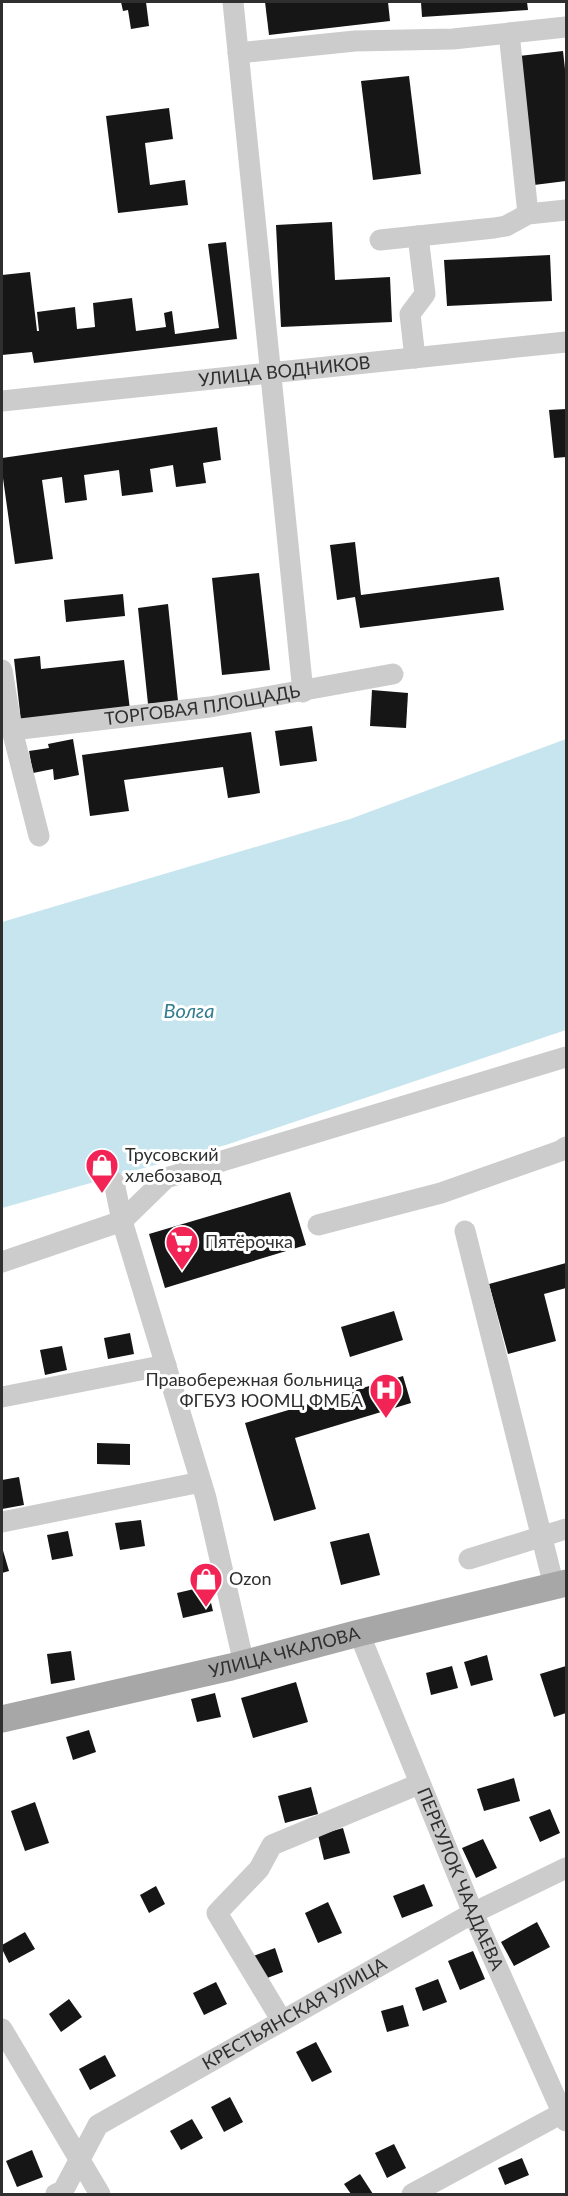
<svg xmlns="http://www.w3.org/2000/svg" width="568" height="2196" font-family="Lato,sans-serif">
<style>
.water{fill:#c6e5ee}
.building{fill:#161616}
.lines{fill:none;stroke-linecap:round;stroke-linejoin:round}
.minor{stroke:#ccc;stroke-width:21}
.major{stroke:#a7a7a7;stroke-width:27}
.labels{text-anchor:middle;stroke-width:6;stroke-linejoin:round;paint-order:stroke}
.street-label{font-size:18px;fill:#2f2f2f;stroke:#fff}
.poi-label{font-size:18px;fill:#2f2f2f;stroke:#fff;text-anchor:start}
.water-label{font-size:20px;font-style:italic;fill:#347c90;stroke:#fff}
</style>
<rect width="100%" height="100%" fill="#fff"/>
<!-- water -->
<path class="water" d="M566,739V1030L229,1144L2,1208V922L350,819Z"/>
<!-- building -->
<g class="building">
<path d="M121,2H146L149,26L131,29L128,10L123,11Z"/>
<path d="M265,2H388L390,21L269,35Z"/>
<path d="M421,2H527L528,10L422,17Z"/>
<path d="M563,51L566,78V181L534,185L519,56Z"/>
<path d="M409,76L421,174L373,180L361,81Z"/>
<path d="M169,108L173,139L145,143L150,185L185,180L188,205L118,213L106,116Z"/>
<path d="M332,222L335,280L390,277L392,322L281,327L276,225Z"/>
<path d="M226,242L237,339L34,363L32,352L2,355V275L30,272L37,331H39L37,312L75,307L77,329L95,327L93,303L132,298L136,331L166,327L164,313L172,311L175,334L219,328L208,244Z"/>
<path d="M550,255L552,301L447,306L444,260Z"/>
<path d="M566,409V457L554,458L549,410Z"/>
<path d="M217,427L221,460L203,463L206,483L176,487L173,465L150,469L153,492L122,496L119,470L84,475L87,500L65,503L62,477L42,480L53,559L15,564L2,471V458Z"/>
<path d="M355,542L361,595L499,577L504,610L360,628L355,597L337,600L330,545Z"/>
<path d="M259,573L270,670L222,675L212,578Z"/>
<path d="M123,594L125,616L66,622L64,600Z"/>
<path d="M168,604L178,701L148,704L138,608Z"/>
<path d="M40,656L41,669L124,660L130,710L21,721L14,659Z"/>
<path d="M372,690L408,693L406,728L370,726Z"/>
<path d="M312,726L317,761L280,766L275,731Z"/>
<path d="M251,732L260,793L228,798L223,767L124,780L129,811L90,816L82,755Z"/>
<path d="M73,739L79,775L54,780L53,769L33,773L29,751L49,748L48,744Z"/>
<path d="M290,1192L306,1245L165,1288L149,1234Z"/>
<path d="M566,1263V1288L544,1294L556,1341L508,1354L489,1284Z"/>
<path d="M394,1311L403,1340L350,1357L341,1327Z"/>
<path d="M130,1333L134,1354L108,1359L104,1338Z"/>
<path d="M62,1346L67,1370L45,1375L40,1350Z"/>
<path d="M403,1376L411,1403L295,1438L316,1509L274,1521L245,1423Z"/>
<path d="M97,1443L130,1444V1465L97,1464Z"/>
<path d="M19,1477L24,1505L2,1509V1480Z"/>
<path d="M141,1520L145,1546L120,1550L115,1523Z"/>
<path d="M68,1531L73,1556L52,1560L47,1535Z"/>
<path d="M369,1533L380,1575L341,1585L330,1542Z"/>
<path d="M2,1547L9,1571L2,1573Z"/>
<path d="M207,1586L213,1611L183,1618L177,1593Z"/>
<path d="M71,1651L75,1680L51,1684L47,1654Z"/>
<path d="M487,1655L493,1680L471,1686L464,1662Z"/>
<path d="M452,1666L458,1688L431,1695L426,1673Z"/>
<path d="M566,1666V1713L554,1717L540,1674Z"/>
<path d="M296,1682L308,1722L253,1738L241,1698Z"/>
<path d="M215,1693L221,1717L197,1722L191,1699Z"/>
<path d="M89,1730L96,1752L73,1760L66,1737Z"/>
<path d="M514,1778L520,1801L484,1811L477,1789Z"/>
<path d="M311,1787L318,1814L285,1823L278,1796Z"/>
<path d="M35,1802L49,1843L25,1851L11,1811Z"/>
<path d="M550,1809L560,1833L540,1842L529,1817Z"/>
<path d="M343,1828L350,1853L324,1860L318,1835Z"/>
<path d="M483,1839L497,1868L476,1878L462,1848Z"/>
<path d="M424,1884L433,1906L402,1918L393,1896Z"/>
<path d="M156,1886L165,1904L149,1913L140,1895Z"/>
<path d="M328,1902L342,1933L318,1943L305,1913Z"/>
<path d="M537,1922L550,1947L514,1966L501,1942Z"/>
<path d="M25,1932L35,1949L9,1963L2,1949V1945Z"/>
<path d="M275,1948L283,1972L262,1980L253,1956Z"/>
<path d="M473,1951L485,1979L460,1990L448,1961Z"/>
<path d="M438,1979L447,2002L423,2011L415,1988Z"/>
<path d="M216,1982L227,2004L204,2015L193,1993Z"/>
<path d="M69,1999L82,2017L61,2032L49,2014Z"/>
<path d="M403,2005L409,2026L387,2032L381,2011Z"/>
<path d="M316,2042L332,2072L312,2082L296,2052Z"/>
<path d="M105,2055L116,2076L90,2090L79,2069Z"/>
<path d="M230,2097L243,2122L224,2132L211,2107Z"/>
<path d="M192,2119L203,2138L181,2150L170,2131Z"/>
<path d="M394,2144L406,2168L387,2178L375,2153Z"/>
<path d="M32,2150L43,2177L17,2187L6,2161Z"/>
<path d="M522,2158L529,2175L505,2185L498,2168Z"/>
<path d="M360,2174L373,2194H351L344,2184Z"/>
</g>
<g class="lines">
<!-- minor -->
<g class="minor">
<path d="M233,2L303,692"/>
<path d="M509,33L528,214"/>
<path d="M238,53L355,41L453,39L566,27"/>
<path d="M380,240L494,228L506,226L528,214L566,210"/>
<path d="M415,358L410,314L425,294L418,236"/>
<path id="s1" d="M2,401L566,342"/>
<path d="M2,670L12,730L39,836"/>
<path id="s2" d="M12,730L210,707L393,674"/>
<path d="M114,1182L122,1221L206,1498L244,1664"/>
<path d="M318,1225L441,1193L560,1151L566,1147"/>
<path d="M465,1231L554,1586"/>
<path d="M2,1262L122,1221L166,1178L566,1057"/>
<path d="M2,1397L166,1365"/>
<path d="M2,1522L201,1482"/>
<path d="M469,1559L566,1529"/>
<path id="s3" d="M359,1633L473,1913L566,2121"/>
<path d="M282,2021L217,1913L259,1869L272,1845L419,1784"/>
<path d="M2,2029L100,2194"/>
<path id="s4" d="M56,2194L63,2191L98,2125L473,1913L566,1868"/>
<path d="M412,2194L566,2111"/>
</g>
<!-- major -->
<path class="major" id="s5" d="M2,1719L231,1667L359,1633L566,1583"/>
</g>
<!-- icons -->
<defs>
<symbol id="shop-pin" viewBox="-11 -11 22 30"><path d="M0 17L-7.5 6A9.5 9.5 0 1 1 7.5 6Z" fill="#f22456" stroke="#fff"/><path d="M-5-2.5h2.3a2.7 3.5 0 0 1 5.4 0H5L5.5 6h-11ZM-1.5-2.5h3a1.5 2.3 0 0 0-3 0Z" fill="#fff"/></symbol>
<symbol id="supermarket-pin" viewBox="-11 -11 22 30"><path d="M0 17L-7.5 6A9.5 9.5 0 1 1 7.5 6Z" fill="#f22456" stroke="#fff"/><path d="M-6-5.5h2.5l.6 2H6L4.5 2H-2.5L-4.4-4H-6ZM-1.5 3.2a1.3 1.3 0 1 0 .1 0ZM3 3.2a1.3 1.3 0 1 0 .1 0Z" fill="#fff"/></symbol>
<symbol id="hospital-pin" viewBox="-11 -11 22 30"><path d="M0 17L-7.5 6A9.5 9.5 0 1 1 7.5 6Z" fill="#f22456" stroke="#fff"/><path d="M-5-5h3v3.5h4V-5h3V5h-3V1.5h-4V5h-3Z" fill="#fff"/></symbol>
</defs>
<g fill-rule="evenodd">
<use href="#shop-pin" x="83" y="1146" width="38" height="52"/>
<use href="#supermarket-pin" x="163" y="1223" width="38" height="52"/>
<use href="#hospital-pin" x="367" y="1371" width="38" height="52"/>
<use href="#shop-pin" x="187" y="1560" width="38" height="52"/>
</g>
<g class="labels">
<!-- street labels -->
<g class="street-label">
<text dy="6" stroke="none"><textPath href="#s1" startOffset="284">УЛИЦА ВОДНИКОВ</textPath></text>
<text dy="6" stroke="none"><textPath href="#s2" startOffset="192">ТОРГОВАЯ ПЛОЩАДЬ</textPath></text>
<text dy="6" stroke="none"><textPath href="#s5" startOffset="290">УЛИЦА ЧКАЛОВА</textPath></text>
<text dy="6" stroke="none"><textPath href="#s3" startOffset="266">ПЕРЕУЛОК ЧААДАЕВА</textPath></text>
<text dy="6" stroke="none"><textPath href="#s4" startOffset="308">КРЕСТЬЯНСКАЯ УЛИЦА</textPath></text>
</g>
<!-- poi labels -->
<g class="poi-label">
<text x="125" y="1161">Трусовский<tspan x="125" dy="21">хлебозавод</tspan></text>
<text x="205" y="1248">Пятёрочка</text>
<text x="363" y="1386" text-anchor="end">Правобережная больница<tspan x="363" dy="21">ФГБУЗ ЮОМЦ ФМБА</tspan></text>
<text x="229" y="1585">Ozon</text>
</g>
<!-- water labels -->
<g class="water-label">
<text x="189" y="1018">Волга</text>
</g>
</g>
<!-- border -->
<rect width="568" height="2196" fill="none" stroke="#2f2f2f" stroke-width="6"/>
</svg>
